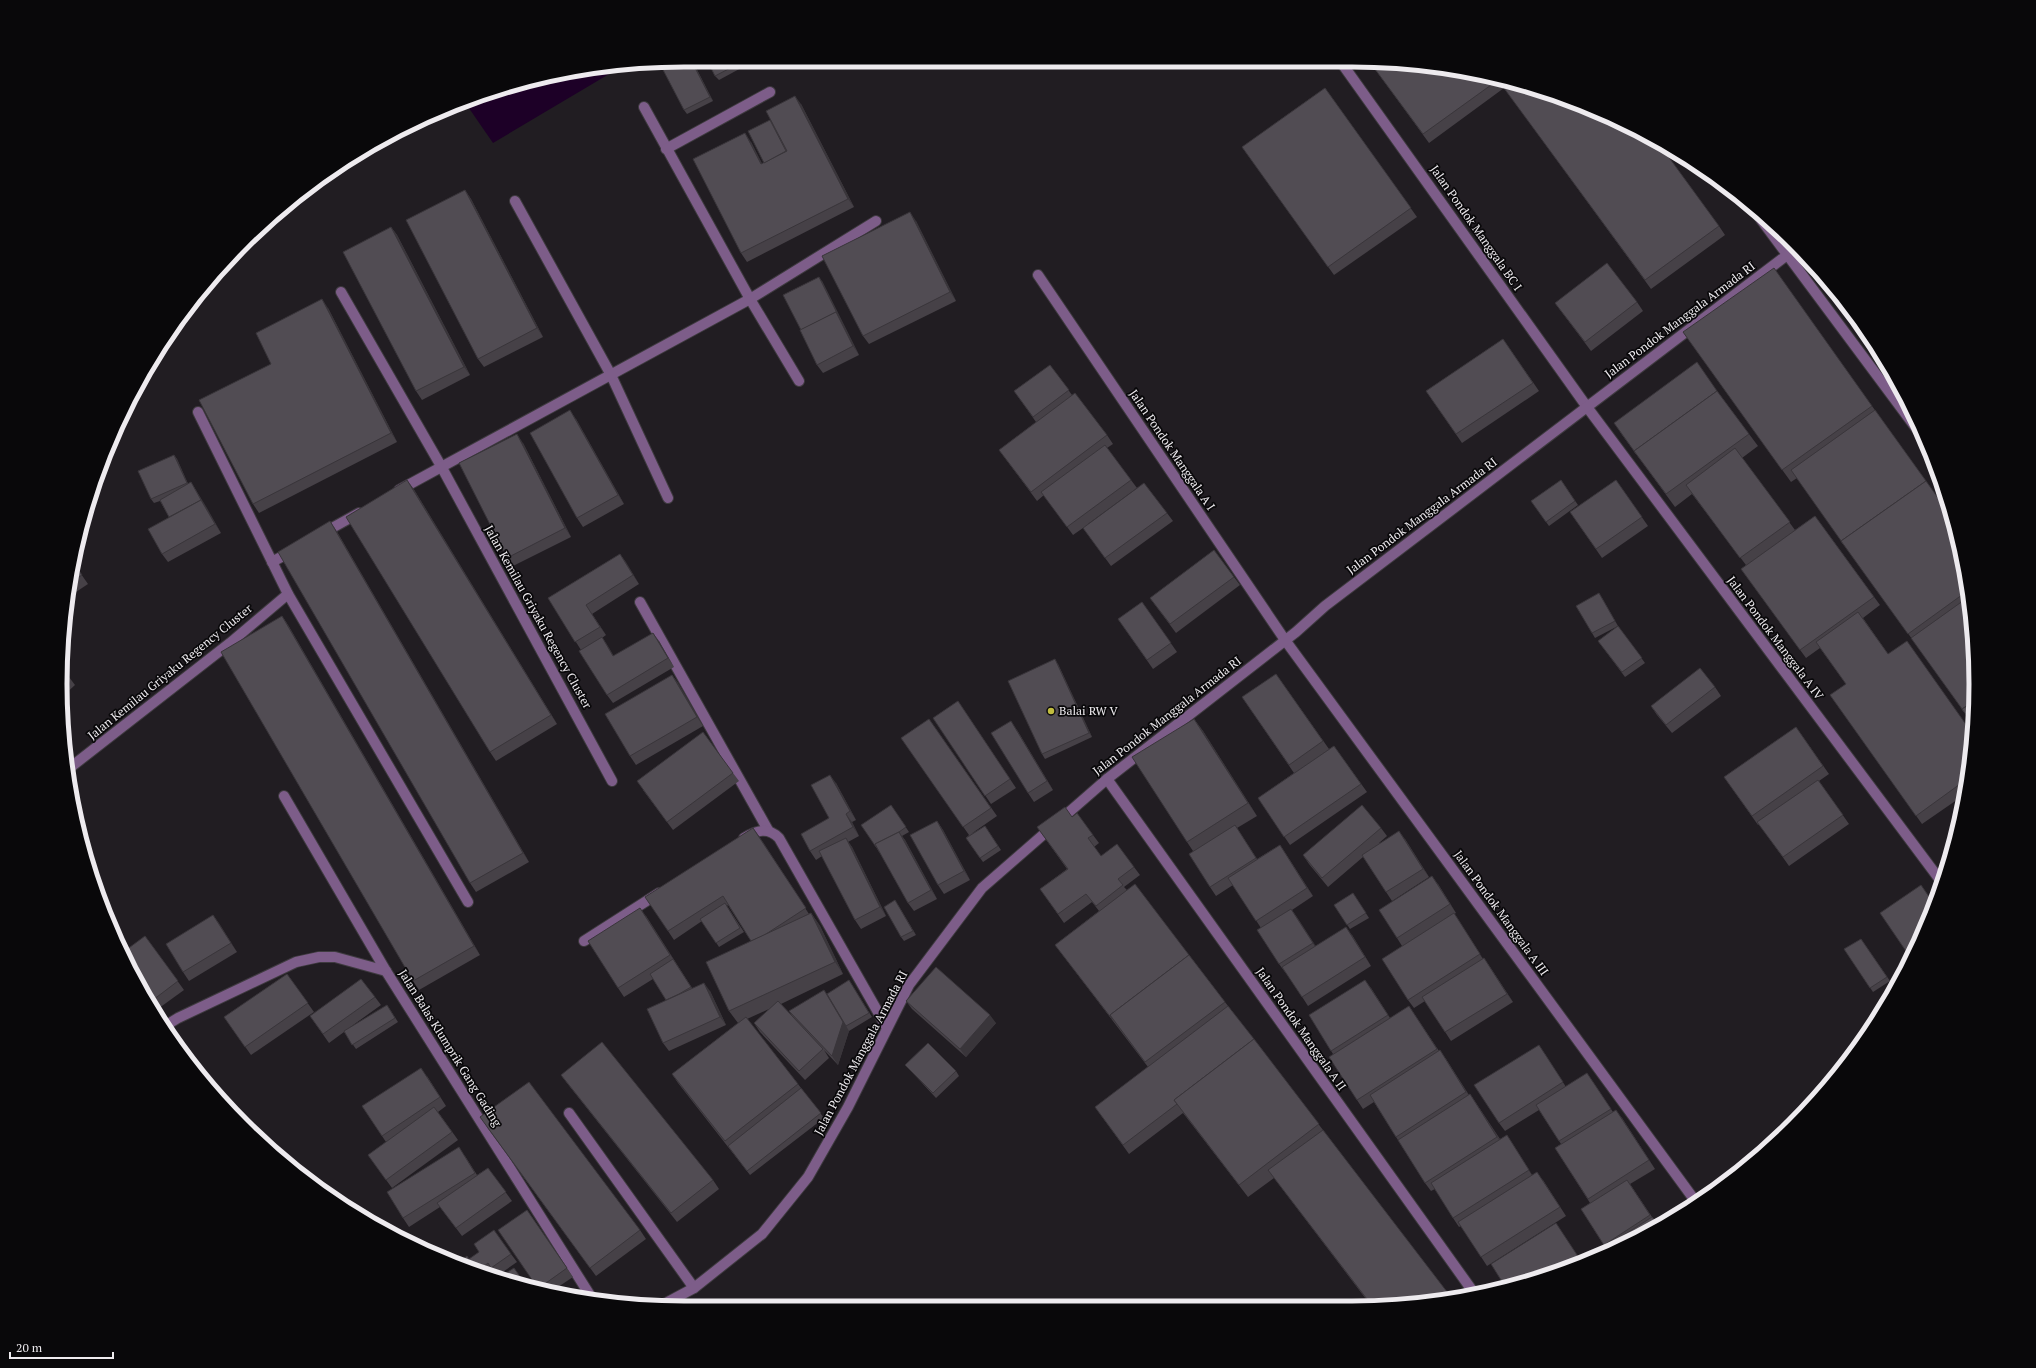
<svg xmlns="http://www.w3.org/2000/svg" width="2036" height="1368" font-family="'PT Serif',serif">
<style>
.water{fill:#1d0027}
.lines{fill:none;stroke-linecap:round;stroke-linejoin:round}
.minor-casing{stroke:#3e3a3f;stroke-width:12}
.minor{stroke:#7d5d89;stroke-width:10}
.wall{fill:#464147}
.shaded-wall{fill:#39353a}
.building{fill:#514c53;stroke:#39353a}
.poi-dot{fill:#c2bd3f;stroke:#09080a;stroke-width:1.5}
.labels{text-anchor:middle;stroke-width:3.5;stroke-linejoin:round;paint-order:stroke}
.street-label{font-size:12px;fill:#eeebef;stroke:#09080a}
.poi-label{font-size:12px;fill:#eeebef;stroke:#09080a;text-anchor:start}
.rim{fill:none;stroke:#eeebef;stroke-width:5}
</style>
<rect width="100%" height="100%" fill="#211d22"/>
<!-- water -->
<path class="water" d="M626,64L493,143L464,101L484,93L602,65Z"/>
<g class="lines">
<defs>
<g id="minor">
<path d="M1343,65L1587,407L1943,884"/>
<path d="M644,107L750,299L799,381"/>
<path d="M666,149L770,92"/>
<path d="M515,201L611,375L668,498"/>
<path d="M1751,206L1922,436"/>
<path d="M1038,275L1285,640L1696,1202"/>
<path d="M341,292L441,466L612,781"/>
<path d="M198,412L288,594L468,902"/>
<path d="M399,490L750,299L876,221"/>
<path d="M323,533L359,513"/>
<path d="M272,562L292,551"/>
<path d="M640,602L768,830"/>
<path d="M67,770L230,643L288,594"/>
<path d="M1107,779L1474,1293"/>
<path d="M284,796L386,971L593,1300"/>
<path d="M744,838C757,830 768,827 779,838L887,1028"/>
<path d="M584,941L659,893"/>
<path d="M165,1026L178,1018L296,962L319,957H335L386,971"/>
<path d="M569,1113L694,1288"/>
<path d="M666,1303L694,1288L762,1234L808,1177L848,1107L909,985L982,888L1107,779L1296,632L1325,606L1795,249"/>
</g>
</defs>
<!-- minor casing -->
<use href="#minor" class="minor-casing"/>
<!-- minor -->
<use href="#minor" class="minor"/>
</g>
<!-- wall -->
<g class="wall">
<path d="M692,60L713,101L687,114L684,110Z"/>
<path d="M707,60H740L743,67L719,80L715,76Z"/>
<path d="M1372,65L1514,81L1719,226L1725,235L1651,289L1504,88L1429,143Z"/>
<path d="M1325,88L1417,217L1334,275L1242,147Z"/>
<path d="M801,104L854,207L747,262L741,253L751,142L762,164L764,163L770,120L773,124Z"/>
<path d="M465,190L471,199L543,337L484,367L478,359Z"/>
<path d="M916,221L956,301L869,344L863,336Z"/>
<path d="M391,227L397,235L470,375L422,400L416,391Z"/>
<path d="M1816,271L1847,304L1846,312Z"/>
<path d="M822,281L859,355L823,373L817,365L801,330Z"/>
<path d="M1637,302L1643,311L1591,351L1555,303Z"/>
<path d="M328,308L397,442L259,513L253,504L271,364Z"/>
<path d="M1683,332L1872,406L1953,519L1955,523L1975,643L1972,723L1797,478L1791,482Z"/>
<path d="M1503,339L1539,391L1462,443L1426,391Z"/>
<path d="M1050,365L1072,395L1107,435L1113,444L1107,448L1137,488L1088,524L1167,513L1173,521L1111,566L1083,528L1073,535L1044,495L1037,501L999,450L1036,422L1014,391Z"/>
<path d="M1717,391L1758,446L1742,458L1795,530L1815,516L1880,605L1863,618L1888,654L1971,766L1964,795L1922,824L1830,695L1846,684L1820,648L1806,658L1741,569L1746,565L1692,494L1675,507L1620,432Z"/>
<path d="M576,419L624,504L583,527L577,518Z"/>
<path d="M523,443L571,537L513,566L507,558Z"/>
<path d="M174,455L177,459L188,484L191,482L194,487L221,533L168,562L162,554L169,517L160,501L154,503L151,499Z"/>
<path d="M1561,480L1578,505L1549,526L1531,501Z"/>
<path d="M1616,480L1648,526L1602,558L1570,512Z"/>
<path d="M413,488L557,724L496,761L490,752Z"/>
<path d="M336,530L529,862L476,892L470,883Z"/>
<path d="M620,554L639,584L592,614L606,635L602,638L613,656L659,641L674,667L613,703L607,695L581,650L548,598Z"/>
<path d="M72,561L88,584L67,598Z"/>
<path d="M1234,577L1240,585L1176,633L1150,598Z"/>
<path d="M1602,598L1618,626L1595,638L1592,633Z"/>
<path d="M1142,602L1177,652L1153,669L1118,619Z"/>
<path d="M282,616L288,625L480,955L419,990L413,981Z"/>
<path d="M1618,626L1645,663L1625,677L1598,641Z"/>
<path d="M1058,664L1092,737L1045,759L1042,754Z"/>
<path d="M61,667L69,677L75,685L61,698Z"/>
<path d="M1276,674L1329,749L1334,746L1367,792L1290,845L1258,798L1294,773L1242,697Z"/>
<path d="M672,675L678,683L703,726L636,765L630,756Z"/>
<path d="M1715,687L1721,696L1672,733L1657,715L1651,706Z"/>
<path d="M958,701L1016,788L991,804L933,718Z"/>
<path d="M929,719L997,816L971,834L985,826L1001,850L983,862L966,838L969,835L901,738Z"/>
<path d="M1194,719L1203,731L1257,816L1237,828L1257,859L1280,845L1313,896L1292,910L1315,946L1352,935L1371,966L1308,1006L1286,972H1285L1279,964L1261,928L1233,885L1216,896L1210,887L1193,851L1187,842Z"/>
<path d="M1796,727L1829,774L1819,781L1849,824L1789,866L1759,824L1758,825L1724,777Z"/>
<path d="M1017,730L1053,790L1034,802L1028,793Z"/>
<path d="M733,773L739,781L673,830L643,790Z"/>
<path d="M836,783L856,820L852,822L859,836L848,842L852,847L886,916L861,929L855,920L822,856L816,860L810,851L829,818Z"/>
<path d="M891,805L909,832L902,836L905,840L937,899L914,911L908,903L879,851V852L876,847Z"/>
<path d="M1072,817L1093,835L1099,843L1094,847L1101,856L1134,867L1140,875L1124,887L1127,890L1189,955L1323,1130L1393,1307H1372L1274,1178L1248,1197L1183,1113L1129,1154L1095,1107L1148,1067L1055,945L1099,911L1092,902L1064,923L1040,889L1067,869L1037,827Z"/>
<path d="M937,821L943,830L970,880L944,894L938,885Z"/>
<path d="M753,828L809,914L811,913L820,926L843,974L781,1004L792,1016L789,1011L827,994L849,980L872,1017L849,1031L838,1065L824,1050L829,1058L805,1080L760,1032L754,1023L769,1009L747,1019L798,1084L824,1118L750,1175L678,1083L672,1074L738,1023L729,1011L751,941L728,905L727,906L744,932L719,947L702,921L674,940L668,931Z"/>
<path d="M1381,828L1387,836L1379,843L1405,839L1429,877L1392,901L1363,857L1328,887L1309,864L1303,855Z"/>
<path d="M1438,884L1456,913L1454,914L1483,959L1484,958L1490,967L1513,1002L1451,1041L1425,1001L1414,1008L1408,1000L1402,946L1397,938Z"/>
<path d="M1353,893L1369,918L1350,929L1334,905Z"/>
<path d="M898,905L916,935L904,941L901,937Z"/>
<path d="M102,906L109,915L106,918Z"/>
<path d="M213,915L237,952L189,981L183,972Z"/>
<path d="M646,916L692,988L710,991L726,1025L669,1051L663,1043L666,1000L653,979L624,997L618,988Z"/>
<path d="M145,936L184,990L155,1011L144,996Z"/>
<path d="M1861,939L1890,981L1873,992L1844,949Z"/>
<path d="M287,974L314,1012L251,1055L224,1017Z"/>
<path d="M1371,988L1390,1018L1409,1006L1439,1051L1446,1059L1469,1095L1470,1094L1500,1139L1507,1135L1532,1175L1543,1180L1566,1216L1487,1266L1461,1226L1459,1227L1453,1218L1435,1189L1431,1191L1425,1183L1374,1102L1363,1109L1357,1100L1333,1054L1309,1015Z"/>
<path d="M375,997L381,1005L349,1028L387,1005L398,1022L356,1049L344,1032L329,1043L310,1016Z"/>
<path d="M906,1001L996,1023L966,1057L912,1009Z"/>
<path d="M1545,1054L1566,1087L1593,1082L1613,1112L1622,1118L1655,1169L1630,1184L1652,1217L1658,1225L1628,1244L1605,1247L1581,1209L1590,1203L1555,1148L1561,1144L1539,1110L1505,1131L1499,1123Z"/>
<path d="M905,1065L956,1071L959,1076L936,1098L909,1069Z"/>
<path d="M561,1075L713,1180L719,1189L677,1222L567,1083Z"/>
<path d="M427,1076L446,1106L438,1112L458,1140L392,1188L368,1155L386,1142L362,1106Z"/>
<path d="M486,1126L640,1230L646,1239L596,1276Z"/>
<path d="M465,1156L477,1175L488,1168L512,1201L462,1236L440,1207L409,1227L403,1218Z"/>
<path d="M527,1210L573,1277L552,1291L537,1287Z"/>
<path d="M511,1254L517,1262L497,1276L494,1272L488,1276L484,1275L456,1264L469,1259Z"/>
</g>
<!-- shaded-wall -->
<g class="shaded-wall">
<path d="M691,60H692L713,101L710,97Z"/>
<path d="M795,96L801,104L854,207L848,199Z"/>
<path d="M745,133L751,142L767,173L761,164Z"/>
<path d="M465,190L471,199L543,337L537,328Z"/>
<path d="M910,212L916,221L956,301L950,292Z"/>
<path d="M391,227L397,235L470,375L464,367Z"/>
<path d="M819,277L822,281L859,355L853,346L836,312Z"/>
<path d="M322,299L328,308L397,442L391,433Z"/>
<path d="M570,410L576,419L624,504L618,495Z"/>
<path d="M517,434L523,443L571,537L565,528Z"/>
<path d="M174,455L177,459L190,488L187,483Z"/>
<path d="M407,480L413,488L557,724L551,715Z"/>
<path d="M191,482L207,508L221,533L215,524Z"/>
<path d="M330,521L336,530L529,862L523,853Z"/>
<path d="M620,554L626,562L639,584L633,575Z"/>
<path d="M586,605L606,635L600,627Z"/>
<path d="M282,616L288,625L480,955L474,946Z"/>
<path d="M653,633L659,641L674,667L668,658Z"/>
<path d="M602,637L608,646L619,665L613,656Z"/>
<path d="M1055,659L1058,664L1092,737L1089,733Z"/>
<path d="M672,675L678,683L703,726L697,717Z"/>
<path d="M1194,719L1203,731L1257,816L1248,803Z"/>
<path d="M1011,721L1017,730L1053,790L1047,781Z"/>
<path d="M830,775L836,783L856,820L850,811Z"/>
<path d="M846,814L852,822L859,836L853,827Z"/>
<path d="M937,821L943,830L970,880L964,871Z"/>
<path d="M753,828L759,836L812,917L806,908Z"/>
<path d="M1399,831L1405,839L1429,877L1423,869Z"/>
<path d="M899,832L905,840L937,899L931,890Z"/>
<path d="M846,838L852,847L886,916L880,907Z"/>
<path d="M1280,845L1286,854L1313,896L1307,888Z"/>
<path d="M1432,876L1438,884L1456,913L1450,904Z"/>
<path d="M895,900L916,935L913,931Z"/>
<path d="M640,908L646,916L694,991Z"/>
<path d="M1291,909L1297,917L1319,951L1313,943Z"/>
<path d="M811,913L820,926L843,974L835,962Z"/>
<path d="M1454,913L1460,922L1486,963L1480,954Z"/>
<path d="M213,915L219,923L237,952L231,943Z"/>
<path d="M1346,927L1352,935L1371,966L1365,957Z"/>
<path d="M1484,958L1490,967L1513,1002L1507,994Z"/>
<path d="M1365,980L1371,988L1394,1024L1388,1015Z"/>
<path d="M704,983L710,991L726,1025L720,1017Z"/>
<path d="M824,990L830,998L849,1031L838,1065L832,1056Z"/>
<path d="M990,1015L996,1023L966,1057L960,1049Z"/>
<path d="M1440,1050L1446,1059L1472,1101L1466,1092Z"/>
<path d="M1470,1094L1476,1103L1503,1145L1497,1137Z"/>
<path d="M1616,1110L1622,1118L1655,1169L1649,1160Z"/>
<path d="M1507,1135L1513,1144L1535,1179L1529,1170Z"/>
</g>
<!-- building -->
<g class="building">
<path d="M684,60H691L710,97L684,110L660,64L667,61Z"/>
<path d="M707,60H739L740,63L715,76Z"/>
<path d="M1372,65H1434L1514,81L1628,124L1657,141L1719,226L1645,280L1498,80L1423,134Z"/>
<path d="M1325,88L1411,208L1328,267L1242,147Z"/>
<path d="M795,96L848,199L741,253L693,159L745,133L761,164L787,151L766,111Z"/>
<path d="M770,120L786,151L764,163L748,131Z"/>
<path d="M465,190L537,328L478,359L406,220Z"/>
<path d="M910,212L950,292L863,336L822,256Z"/>
<path d="M391,227L464,367L416,391L343,252Z"/>
<path d="M1607,263L1637,302L1585,342L1555,303Z"/>
<path d="M1774,268L1872,406L1782,470L1683,332Z"/>
<path d="M1818,273L1840,297L1837,299Z"/>
<path d="M819,277L839,317L836,312L801,330L783,295Z"/>
<path d="M322,299L391,433L253,504L199,400L271,364L256,333Z"/>
<path d="M1844,301L1847,304L1886,367L1840,303Z"/>
<path d="M836,312L853,346L817,365L800,330Z"/>
<path d="M1503,339L1533,383L1456,434L1426,391Z"/>
<path d="M1697,362L1717,391L1634,451L1637,455L1614,423Z"/>
<path d="M1050,365L1069,390L1033,417L1014,391Z"/>
<path d="M1717,391L1749,434L1666,494L1634,451Z"/>
<path d="M1075,393L1107,435L1031,492L999,450Z"/>
<path d="M570,410L618,495L577,518L530,433Z"/>
<path d="M1875,410L1926,481L1841,541L1844,545L1791,470Z"/>
<path d="M517,434L565,528L507,558L459,463Z"/>
<path d="M1105,445L1131,480L1067,527L1041,492Z"/>
<path d="M1735,448L1790,522L1740,558L1686,485Z"/>
<path d="M174,455L187,483L151,499L138,471Z"/>
<path d="M407,480L551,715L490,752L346,517Z"/>
<path d="M1561,480L1575,501L1546,522L1531,501Z"/>
<path d="M1616,480L1642,517L1596,549L1570,512Z"/>
<path d="M1926,481L1953,519L1955,523L1966,592L1908,634L1841,541Z"/>
<path d="M191,482L201,500L169,517L160,500Z"/>
<path d="M1144,483L1167,513L1105,558L1083,528Z"/>
<path d="M201,500L215,524L162,554L148,529Z"/>
<path d="M1815,516L1874,597L1800,650L1741,569Z"/>
<path d="M330,521L523,853L470,883L278,552Z"/>
<path d="M1214,550L1234,577L1170,624L1150,598Z"/>
<path d="M620,554L633,575L586,605L600,627L575,642L548,598Z"/>
<path d="M72,561L82,575L69,584L72,562Z"/>
<path d="M1599,593L1615,621L1592,633L1576,606Z"/>
<path d="M1967,598L1975,643L1973,702L1962,709L1965,713L1911,638Z"/>
<path d="M1142,602L1171,643L1147,660L1118,619Z"/>
<path d="M1858,612L1888,654L1907,641L1972,733L1971,766L1967,779L1916,816L1830,695L1846,684L1816,642Z"/>
<path d="M282,616L474,946L413,981L221,652Z"/>
<path d="M1618,626L1642,658L1622,672L1598,641Z"/>
<path d="M653,633L668,658L607,695L579,651L602,637L613,656Z"/>
<path d="M1055,659L1089,733L1042,754L1008,681Z"/>
<path d="M61,667L69,677L61,684Z"/>
<path d="M1700,668L1715,687L1666,725L1651,706Z"/>
<path d="M1276,674L1323,741L1289,765L1242,697Z"/>
<path d="M672,675L697,717L630,756L605,714Z"/>
<path d="M958,701L1010,779L985,796L933,718Z"/>
<path d="M1973,702L1972,723L1962,709Z"/>
<path d="M929,719L991,808L963,827L901,738Z"/>
<path d="M1194,719L1248,803L1187,842L1132,757Z"/>
<path d="M1011,721L1047,781L1028,793L991,733Z"/>
<path d="M1796,727L1823,766L1752,816L1724,777Z"/>
<path d="M703,732L733,773L667,822L637,781Z"/>
<path d="M1334,746L1361,784L1284,837L1258,798Z"/>
<path d="M830,775L850,811L846,814L853,827L810,851L801,834L829,818L811,785Z"/>
<path d="M1818,780L1843,815L1783,857L1757,822Z"/>
<path d="M891,805L906,827L899,832L875,844L877,846L876,847L861,825Z"/>
<path d="M1362,805L1381,828L1322,878L1303,855Z"/>
<path d="M1065,807L1072,817L1077,813L1093,835L1088,838L1101,856L1117,844L1134,867L1118,879L1123,885L1096,906L1086,894L1058,914L1040,889L1068,869L1037,827Z"/>
<path d="M937,821L964,871L938,885L910,835Z"/>
<path d="M1235,825L1256,858L1210,887L1189,854Z"/>
<path d="M985,826L998,846L980,858L966,838Z"/>
<path d="M753,828L806,908L763,936L751,941L723,896L668,931L645,897Z"/>
<path d="M1399,831L1423,869L1386,892L1362,855Z"/>
<path d="M899,832L931,890L908,903L875,844Z"/>
<path d="M846,838L880,907L855,920L819,851Z"/>
<path d="M1280,845L1307,888L1256,921L1228,878Z"/>
<path d="M1432,876L1450,904L1397,938L1379,910Z"/>
<path d="M1135,884L1189,955L1110,1015L1112,1019L1055,945Z"/>
<path d="M1921,885L1934,904L1910,957L1880,913Z"/>
<path d="M1353,893L1366,913L1347,925L1334,905Z"/>
<path d="M895,900L913,931L901,937L884,907Z"/>
<path d="M725,903L740,928L716,943L700,919Z"/>
<path d="M640,908L670,955L618,988L588,941Z"/>
<path d="M1291,909L1313,943L1279,964L1257,930Z"/>
<path d="M811,913L835,962L729,1011L706,962Z"/>
<path d="M1454,913L1480,954L1408,1000L1382,959Z"/>
<path d="M213,915L231,943L183,972L166,944Z"/>
<path d="M1346,927L1365,957L1302,997L1282,967Z"/>
<path d="M145,936L178,981L149,1003L144,996L122,953Z"/>
<path d="M1861,939L1887,977L1870,988L1844,949Z"/>
<path d="M1189,955L1225,1002L1145,1062L1110,1015Z"/>
<path d="M1484,958L1507,994L1445,1032L1422,997Z"/>
<path d="M673,959L691,987L679,994L666,1000L650,974Z"/>
<path d="M936,967L990,1015L960,1049L906,1001Z"/>
<path d="M287,974L308,1003L245,1047L224,1017Z"/>
<path d="M361,979L375,997L323,1034L310,1016Z"/>
<path d="M849,980L869,1013L846,1026L827,994Z"/>
<path d="M1365,980L1388,1015L1331,1051L1309,1015Z"/>
<path d="M704,983L720,1017L663,1043L647,1009Z"/>
<path d="M824,990L843,1022L832,1056L789,1011Z"/>
<path d="M778,1001L823,1049L799,1071L754,1023Z"/>
<path d="M387,1005L395,1018L352,1045L344,1031Z"/>
<path d="M1228,1006L1254,1039L1174,1100L1177,1104L1123,1145L1095,1107Z"/>
<path d="M1409,1006L1437,1049L1357,1100L1329,1057Z"/>
<path d="M746,1017L798,1084L725,1141L672,1074Z"/>
<path d="M1254,1039L1319,1124L1239,1185L1174,1100Z"/>
<path d="M602,1042L713,1180L671,1213L561,1075Z"/>
<path d="M928,1043L956,1071L933,1093L905,1065Z"/>
<path d="M1539,1045L1563,1082L1499,1123L1474,1085Z"/>
<path d="M1440,1050L1466,1092L1396,1137L1370,1095Z"/>
<path d="M421,1068L440,1097L382,1136L362,1106Z"/>
<path d="M1587,1073L1611,1109L1559,1141L1536,1105Z"/>
<path d="M529,1082L640,1230L590,1268L480,1117Z"/>
<path d="M801,1088L821,1113L747,1171L728,1146Z"/>
<path d="M1470,1094L1497,1137L1425,1183L1398,1140Z"/>
<path d="M434,1107L452,1132L386,1180L368,1155Z"/>
<path d="M1616,1110L1649,1160L1588,1199L1555,1148Z"/>
<path d="M1323,1130L1451,1297L1393,1307H1373L1268,1170Z"/>
<path d="M1507,1135L1529,1170L1453,1218L1431,1183Z"/>
<path d="M459,1147L475,1173L403,1218L387,1192Z"/>
<path d="M488,1168L506,1192L456,1228L437,1203Z"/>
<path d="M1537,1172L1560,1207L1481,1257L1458,1222Z"/>
<path d="M1627,1180L1650,1215L1604,1245L1581,1209Z"/>
<path d="M527,1210L567,1268L539,1288L537,1287L498,1230Z"/>
<path d="M1652,1217L1658,1225L1628,1244L1594,1257L1593,1255Z"/>
<path d="M1556,1223L1581,1261L1513,1287L1506,1288L1491,1264Z"/>
<path d="M494,1230L511,1254L491,1268L488,1263L478,1271L480,1273L456,1264L467,1256L469,1259L479,1252L474,1244Z"/>
<path d="M514,1268L526,1285L498,1278Z"/>
</g>
<!-- markers -->
<circle class="poi-dot" cx="1051" cy="711" r="4"/>
<g class="labels">
<!-- street labels -->
<g class="street-label">
<text transform="translate(1476 228) rotate(55)" y="4">Jalan Pondok Manggala BC I</text>
<text transform="translate(1680 320) rotate(-37)" y="4">Jalan Pondok Manggala Armada RI</text>
<text transform="translate(1172 450) rotate(56)" y="4">Jalan Pondok Manggala A I</text>
<text transform="translate(1422 516) rotate(-37)" y="4">Jalan Pondok Manggala Armada RI</text>
<text transform="translate(538 617) rotate(61)" y="4">Jalan Kemilau Griyaku Regency Cluster</text>
<text transform="translate(1775 638) rotate(53)" y="4">Jalan Pondok Manggala A IV</text>
<text transform="translate(170 672) rotate(-39)" y="4">Jalan Kemilau Griyaku Regency Cluster</text>
<text transform="translate(1167 716) rotate(-38)" y="4">Jalan Pondok Manggala Armada RI</text>
<text transform="translate(1501 913) rotate(54)" y="4">Jalan Pondok Manggala A III</text>
<text transform="translate(1301 1029) rotate(55)" y="4">Jalan Pondok Manggala A II</text>
<text transform="translate(450 1048) rotate(58)" y="4">Jalan Balas Klumprik Gang Gading</text>
<text transform="translate(861 1053) rotate(-62)" y="4">Jalan Pondok Manggala Armada RI</text>
</g>
<!-- poi labels -->
<g class="poi-label">
<text x="1059" y="715">Balai RW V</text>
</g>
</g>
<!-- crop -->
<path d="M0 0H2036V1368H0ZM684 67H1352A617 617 0 0 1 1969 684V684A617 617 0 0 1 1352 1301H684A617 617 0 0 1 67 684V684A617 617 0 0 1 684 67Z" fill="#09080a" fill-rule="evenodd"/>
<path class="rim" d="M684 67H1352A617 617 0 0 1 1969 684V684A617 617 0 0 1 1352 1301H684A617 617 0 0 1 67 684V684A617 617 0 0 1 684 67Z"/>
<!-- scale -->
<path d="M10 1352v6h103v-6" fill="none" stroke="#eeebef" stroke-width="2"/>
<text x="16" y="1352" font-size="12" fill="#eeebef" stroke="#09080a" stroke-width="3" paint-order="stroke">20 m</text>
</svg>
